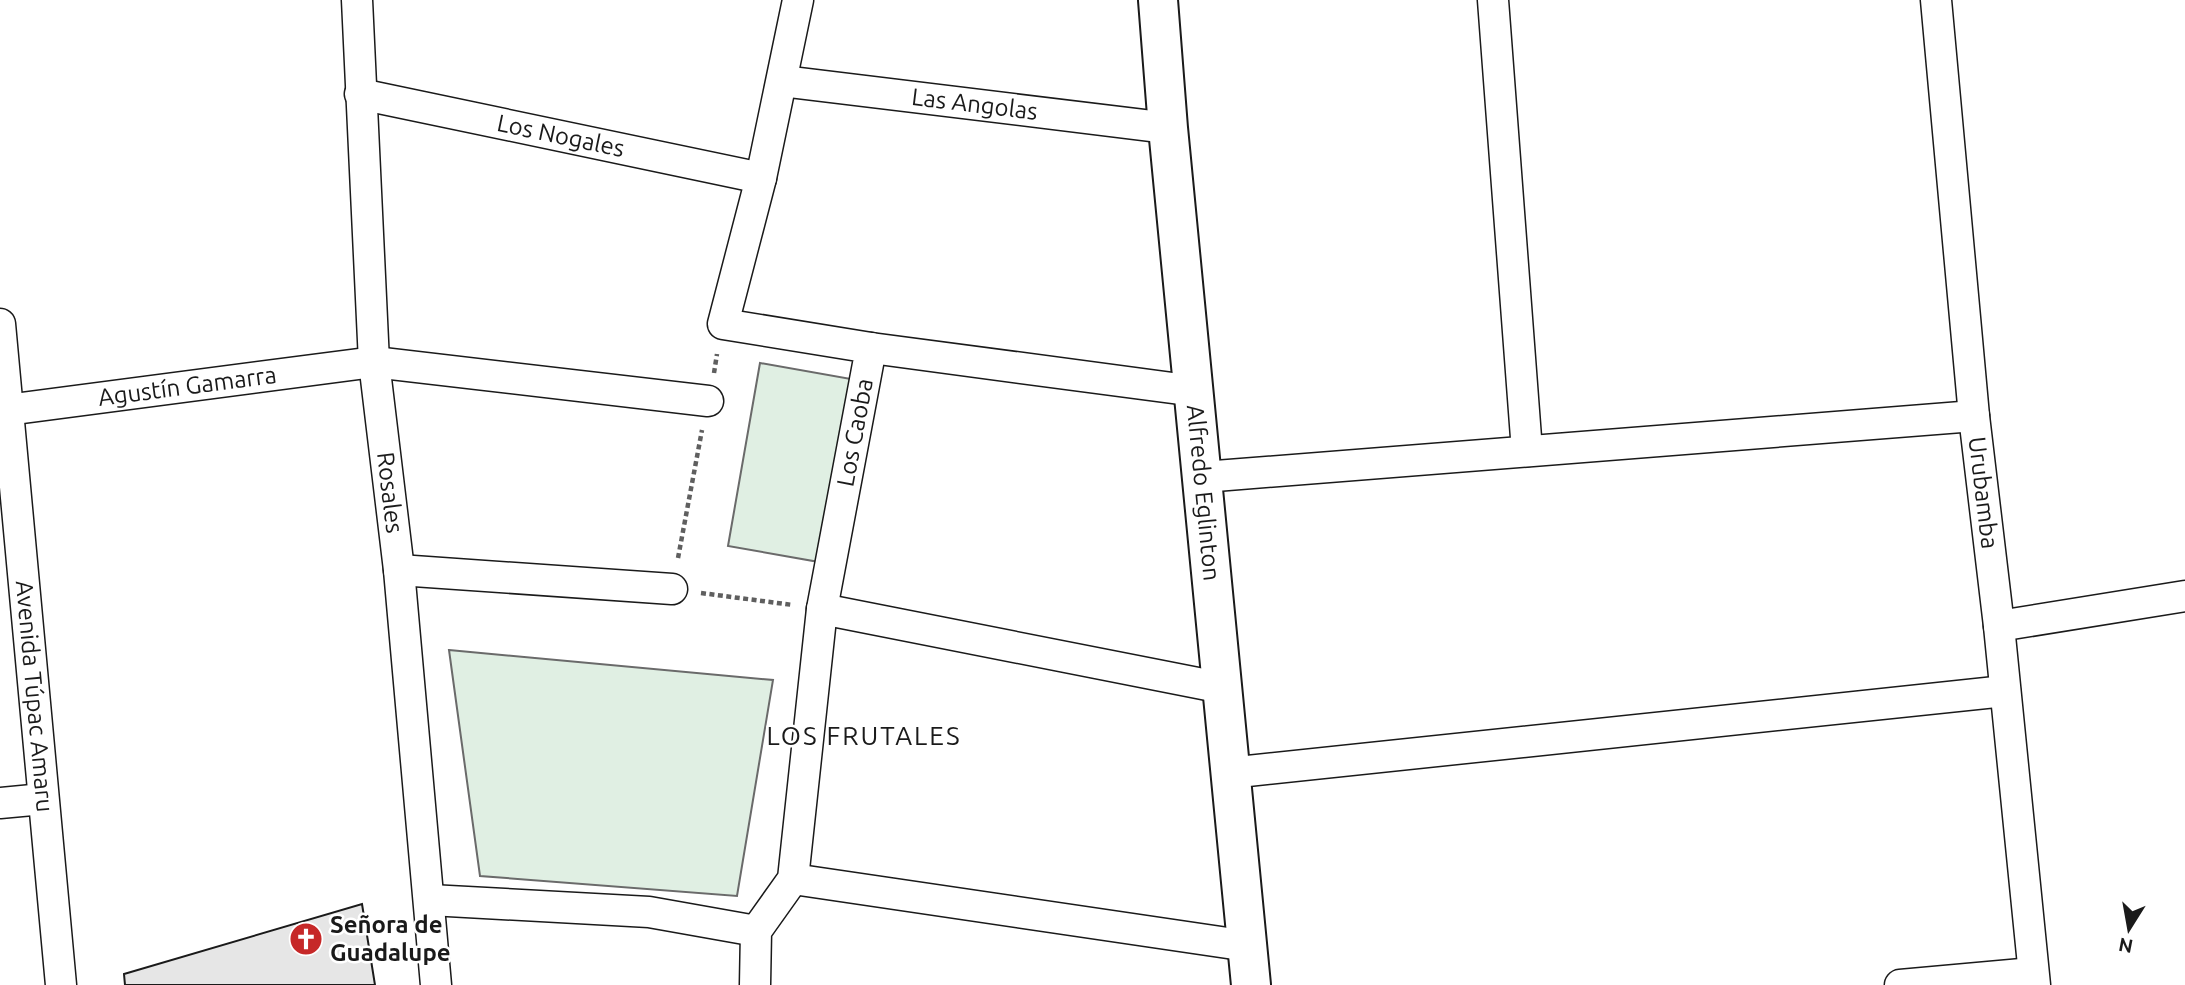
<svg xmlns="http://www.w3.org/2000/svg" width="2185" height="985" font-family="Ubuntu,sans-serif">
<style>
.green{fill:#e0efe3;stroke:#6a6a6a;stroke-width:2}
.building{fill:#e6e6e6;stroke:#1a1a1a;stroke-width:2}
.lines{fill:none;stroke-linecap:round;stroke-linejoin:round}
.street-casing{stroke:#1a1a1a;stroke-width:33}
.secondary-casing{stroke:#1a1a1a;stroke-width:42}
.path{stroke:#5f5f5f;stroke-width:4.5;stroke-dasharray:5 3.5;stroke-linecap:butt}
.street{stroke:#fff;stroke-width:30}
.secondary{stroke:#fff;stroke-width:38}
.labels{text-anchor:middle;stroke-width:5;stroke-linejoin:round;paint-order:stroke}
.street-label{font-size:24px;fill:#1a1a1a;stroke:#fff}
.poi-label{font-size:24px;font-weight:bold;fill:#1a1a1a;stroke:#fff;text-anchor:start}
.neighbourhood-label{font-size:26px;letter-spacing:2px;fill:#1a1a1a;stroke:#fff}
</style>
<rect width="100%" height="100%" fill="#fff"/>
<!-- green -->
<g class="green">
<path d="M760,363L851,379L819,562L728,546Z"/>
<path d="M449,650L773,680L737,896L480,876Z"/>
</g>
<!-- building -->
<path class="building" d="M362,904L375,985H125L124,974Z"/>
<g class="lines">
<defs>
<g id="street">
<path id="s1" d="M357,0L374,362L399,570L436,985"/>
<path d="M1493,0L1527,451"/>
<path id="s2" d="M1936,0L1974,416L1999,626L2035,985"/>
<path id="s3" d="M782,81L1168,128"/>
<path id="s4" d="M360,94L761,178"/>
<path id="s5" d="M0,324L61,985"/>
<path d="M871,348L1195,391"/>
<path id="s6" d="M0,411L374,362L708,401"/>
<path d="M1203,477L1974,416"/>
<path d="M399,570L672,589"/>
<path d="M822,609L1223,688"/>
<path d="M1999,626L2185,596"/>
<path d="M1229,773L2005,691"/>
<path d="M0,803L43,799"/>
<path d="M793,879L1248,946"/>
<path d="M430,900L649,912L756,931"/>
<path id="s7" d="M755,985L756,931L793,879L822,609L871,348L723,324L761,178L798,0"/>
<path d="M1900,985L2033,973"/>
</g>
<g id="secondary">
<path id="s8" d="M1158,0L1168,128L1251,985"/>
</g>
</defs>
<!-- street casing -->
<use href="#street" class="street-casing"/>
<!-- secondary casing -->
<use href="#secondary" class="secondary-casing"/>
<!-- path -->
<g class="path">
<path d="M714,373L717,354"/>
<path d="M678,558L702,430"/>
<path d="M701,593L793,605"/>
</g>
<!-- street -->
<use href="#street" class="street"/>
<!-- secondary -->
<use href="#secondary" class="secondary"/>
</g>
<!-- icons -->
<defs>
<symbol id="church-disc" viewBox="-11 -11 22 22"><circle r="9.5" fill="#c62828" stroke="#fff"/><path d="M-1.2-6h2.4v3.5h3.3v2.4h-3.3V6h-2.4V-.1h-3.3v-2.4h3.3Z" fill="#fff"/></symbol>
</defs>
<g fill-rule="evenodd">
<use href="#church-disc" x="287" y="920" width="38" height="38"/>
</g>
<g class="labels">
<!-- street labels -->
<g class="street-label">
<text dy="8" stroke="none"><textPath href="#s3" startOffset="194">Las Angolas</textPath></text>
<text dy="8" stroke="none"><textPath href="#s4" startOffset="205">Los Nogales</textPath></text>
<text dy="8" stroke="none"><textPath href="#s6" startOffset="189">Agustín Gamarra</textPath></text>
<text dy="8" stroke="none"><textPath href="#s7" startOffset="569">Los Caoba</textPath></text>
<text dy="8" stroke="none"><textPath href="#s1" startOffset="494">Rosales</textPath></text>
<text dy="8" stroke="none"><textPath href="#s8" startOffset="495">Alfredo Eglinton</textPath></text>
<text dy="8" stroke="none"><textPath href="#s2" startOffset="495">Urubamba</textPath></text>
<text dy="8" stroke="none"><textPath href="#s5" startOffset="374">Avenida Túpac Amaru</textPath></text>
</g>
<!-- poi labels -->
<g class="poi-label">
<text x="330" y="933">Señora de<tspan x="330" dy="28">Guadalupe</tspan></text>
</g>
<!-- neighbourhood labels -->
<g class="neighbourhood-label">
<text x="864" y="745">LOS FRUTALES</text>
</g>
</g>
<!-- north arrow -->
<g transform="translate(2129 929) rotate(191)" stroke="#ffffff" stroke-width="5" paint-order="stroke">
<path d="M0-5L12 26L0 18L-12 26Z" fill="#1a1a1a"/>
<text y="-10" font-size="19" font-weight="bold" text-anchor="middle" fill="#1a1a1a">N</text>
</g>
</svg>
